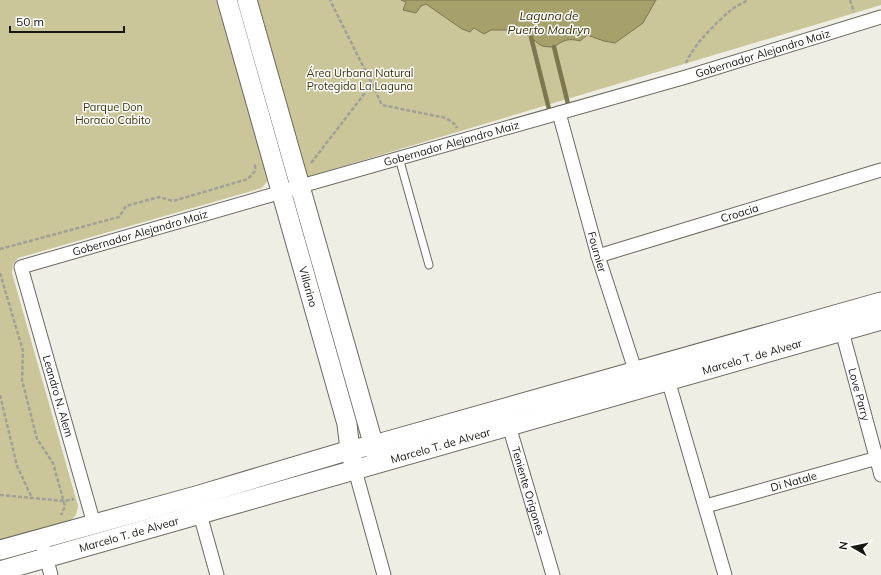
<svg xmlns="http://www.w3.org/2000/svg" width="881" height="575" font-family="Mulish,sans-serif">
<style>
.green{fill:#cac699}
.water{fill:#a6a06a;stroke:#7b7750}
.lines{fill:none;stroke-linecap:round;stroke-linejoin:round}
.stream{stroke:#7b7750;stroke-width:4.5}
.lane-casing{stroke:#6b6a61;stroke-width:9}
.street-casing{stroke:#6b6a61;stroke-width:15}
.secondary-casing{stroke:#6b6a61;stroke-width:21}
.path{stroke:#a0a098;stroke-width:2.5;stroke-dasharray:4 2;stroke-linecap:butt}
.lane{stroke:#fff;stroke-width:7}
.street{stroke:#fff;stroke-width:13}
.secondary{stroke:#fff;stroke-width:19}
.labels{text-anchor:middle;stroke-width:3;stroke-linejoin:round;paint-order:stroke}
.street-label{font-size:11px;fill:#161612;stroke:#fff}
.park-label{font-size:11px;fill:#393407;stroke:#fff}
.water-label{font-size:12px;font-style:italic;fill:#342f01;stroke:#fff}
</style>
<rect width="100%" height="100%" fill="#efeee4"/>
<!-- green -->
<g class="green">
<path d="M0,0H218L268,172V180L262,188L18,258L13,264L12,273L78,506L76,515L67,524L0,543Z"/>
<path d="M256,0H881V5L307,177Z"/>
</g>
<!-- water -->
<path class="water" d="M401,0H656L643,23L615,43L604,41L587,35L580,41C569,38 563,40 554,47C538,47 541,45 529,36C524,32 518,30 512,27L509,30H491L484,34L474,28L470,32L462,29L426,4L421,6L416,13L403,10L406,2Z"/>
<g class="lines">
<!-- stream -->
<g class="stream">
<path d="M531,37L550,113"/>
<path d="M554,47L569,108"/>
</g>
<defs>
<path id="lane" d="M399,158L429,265"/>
<g id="street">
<path id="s1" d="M559,113L598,256L638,379"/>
<path id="s2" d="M598,256L881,170"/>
<path id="s3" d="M840,324L881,475"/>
<path d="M666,373L725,575"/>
<path id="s4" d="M507,419L553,575"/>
<path d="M355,470L384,575"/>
<path id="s5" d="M706,506L881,457"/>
<path d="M198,507L217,575"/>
<path id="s6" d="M94,524L21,267L282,192L301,186L686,77L881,17"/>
<path d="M41,539L51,575"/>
</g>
<g id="secondary">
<path id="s7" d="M227,0L347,424L350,450L353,461"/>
<path d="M247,0L377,457"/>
<path d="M0,550L196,496L350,450L374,445L881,302"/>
<path id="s8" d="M0,571L881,320"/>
</g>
</defs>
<!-- lane casing -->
<use href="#lane" class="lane-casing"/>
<!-- street casing -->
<use href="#street" class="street-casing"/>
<!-- secondary casing -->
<use href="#secondary" class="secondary-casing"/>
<!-- path -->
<g class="path">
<path d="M850,0L854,12"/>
<path d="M686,63C694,44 716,23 731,10C736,6 743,3 748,0"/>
<path d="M372,84L382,105L446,118L456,125L457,128"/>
<path d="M311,163L372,84L330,0"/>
<path d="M0,249L119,217L126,206L159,197L173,201L248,179L255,171V164"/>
<path d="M0,273L23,351L22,380L37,439L53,463L65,506L61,515"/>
<path d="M0,395L17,466L32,498"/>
<path d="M0,495L64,501L74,499"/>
</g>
<!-- lane -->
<use href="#lane" class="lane"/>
<!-- street -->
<use href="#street" class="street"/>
<!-- secondary -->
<use href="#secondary" class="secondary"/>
</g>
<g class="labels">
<!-- street labels -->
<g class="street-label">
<text dy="4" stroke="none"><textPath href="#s6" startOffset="1039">Gobernador Alejandro Maiz</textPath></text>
<text dy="4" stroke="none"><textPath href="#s6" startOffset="715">Gobernador Alejandro Maiz</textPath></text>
<text dy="4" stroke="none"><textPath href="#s2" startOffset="148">Croacia</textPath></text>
<text dy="4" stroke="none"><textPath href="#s6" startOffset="391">Gobernador Alejandro Maiz</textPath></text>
<text dy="4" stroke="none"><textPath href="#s1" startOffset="144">Fournier</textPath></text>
<text dy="4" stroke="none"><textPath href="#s7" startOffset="298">Villarino</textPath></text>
<text dy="4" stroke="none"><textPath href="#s8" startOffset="782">Marcelo T. de Alvear</textPath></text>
<text dy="4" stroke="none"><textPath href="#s3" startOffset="73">Love Parry</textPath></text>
<text transform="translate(58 396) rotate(74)" y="4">Leandro N. Alem</text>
<text dy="4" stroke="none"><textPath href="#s8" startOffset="458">Marcelo T. de Alvear</textPath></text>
<text dy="4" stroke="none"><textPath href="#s5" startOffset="91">Di Natale</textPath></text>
<text dy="4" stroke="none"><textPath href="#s4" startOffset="75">Teniente Origones</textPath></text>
<text dy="4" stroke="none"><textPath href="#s8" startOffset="134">Marcelo T. de Alvear</textPath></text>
</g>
<!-- park labels -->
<g class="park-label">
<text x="360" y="77">Área Urbana Natural<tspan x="360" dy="13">Protegida La Laguna</tspan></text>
<text x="113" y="111">Parque Don<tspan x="113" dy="13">Horacio Cabito</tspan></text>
</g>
<!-- water labels -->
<g class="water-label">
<text x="549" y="20">Laguna de<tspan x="549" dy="14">Puerto Madryn</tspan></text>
</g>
</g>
<!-- north arrow -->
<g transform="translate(853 547) rotate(279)" stroke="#ffffff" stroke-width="3" paint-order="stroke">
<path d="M0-3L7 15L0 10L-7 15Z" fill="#161612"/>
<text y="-6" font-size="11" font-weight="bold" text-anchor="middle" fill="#161612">N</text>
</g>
<!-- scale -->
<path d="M10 26v6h114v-6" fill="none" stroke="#161612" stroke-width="2"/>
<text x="16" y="26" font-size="12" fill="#161612" stroke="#ffffff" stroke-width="3" paint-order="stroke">50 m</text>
</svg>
